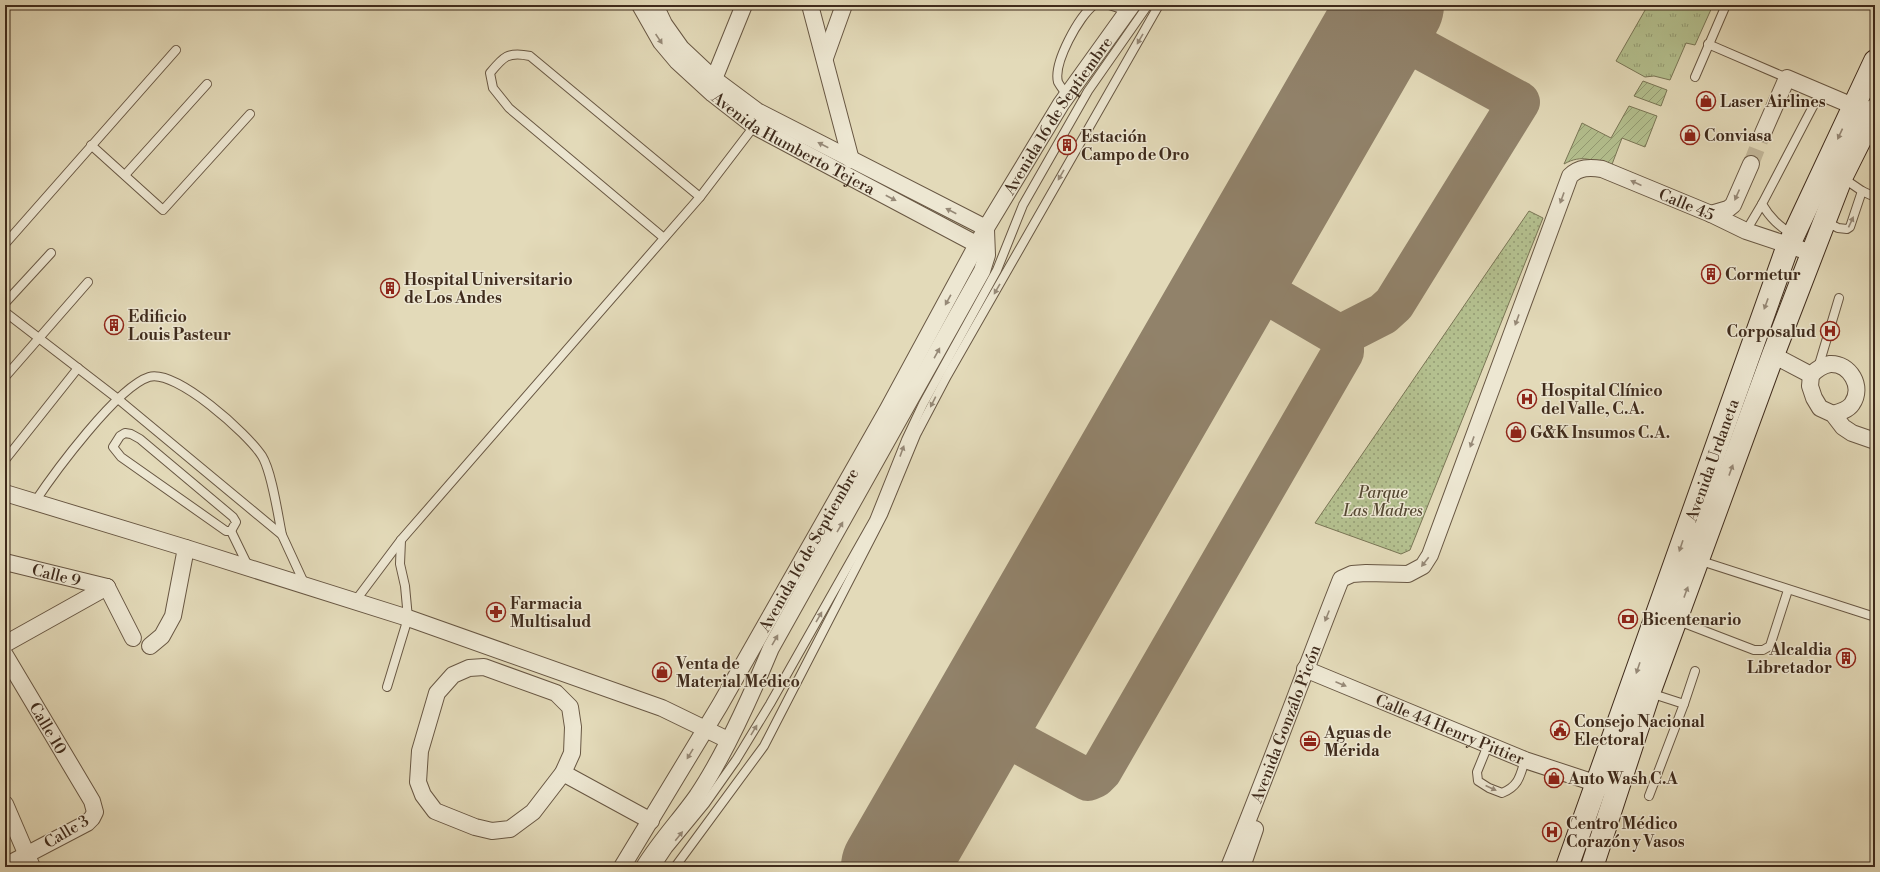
<svg xmlns="http://www.w3.org/2000/svg" width="1880" height="872" font-family="'Libre Bodoni',serif">
<style>
.grass{fill:url(#grass-tufts);stroke:#7a7656}
.park{fill:url(#park-dots);stroke:#7a7656}
.garden{fill:url(#garden-furrows);stroke:#7a7656}
.lines{fill:none;stroke-linecap:round;stroke-linejoin:round}
.taxiway{stroke:#91826a;stroke-width:42}
.runway{stroke:#91826a;stroke-width:106}
.street-tunnel{stroke:#c2b79a;stroke-width:16;stroke-dasharray:16 8;stroke-linecap:butt}
.lane-casing{stroke:#685743;stroke-width:10}
.street-casing{stroke:#685743;stroke-width:18}
.secondary-casing{stroke:#3f2b1c;stroke-width:24}
.lane{stroke:#ede7d2;stroke-width:8}
.street{stroke:#ede7d2;stroke-width:16}
.secondary{stroke:#ede7d2;stroke-width:22}
.oneway{fill:#968977}
.labels{text-anchor:middle;stroke-width:3;stroke-linejoin:round;paint-order:stroke}
.poi-label{font-size:16px;font-weight:bold;fill:#3f2b1c;stroke:#ede7d2;text-anchor:start}
.street-label{font-size:16px;fill:#3f2b1c;stroke:#ede7d2}
.park-label{font-size:16px;font-style:italic;fill:#564933;stroke:#ede7d2}
</style>
<defs>
<pattern id="grass-tufts" width="24" height="20" patternUnits="userSpaceOnUse"><rect width="24" height="20" fill="#b4c08f"/><path d="M3 7l-1-3M5 7V3M7 7l1-3M15 17l-1-3M17 17v-4M19 17l1-3" fill="none" stroke="#949c74"/></pattern>
<pattern id="park-dots" width="8" height="8" patternUnits="userSpaceOnUse"><rect width="8" height="8" fill="#b4c08f"/><path d="M2 2h.1M6 6h.1" fill="none" stroke="#949c74" stroke-width="1.8" stroke-linecap="round"/></pattern>
<pattern id="garden-furrows" width="10" height="10" patternUnits="userSpaceOnUse"><rect width="10" height="10" fill="#b4c08f"/><path d="M-1 1l2-2M0 10L10 0M9 11l2-2" fill="none" stroke="#949c74"/></pattern>
</defs>
<rect width="100%" height="100%" fill="#e3dab9"/>
<filter id="stains"><feTurbulence type="fractalNoise" baseFrequency=".005" numOctaves="4"/><feColorMatrix values="0 0 0 0 .2 0 0 0 0 .09 0 0 0 0 .02 0 0 0 .5 -.17"/></filter>
<radialGradient id="worn" r=".72"><stop offset=".6" stop-color="#630" stop-opacity="0"/><stop offset="1" stop-color="#630" stop-opacity=".3"/></radialGradient>
<!-- grass -->
<path class="grass" d="M1648,5H1713L1695,45L1686,43L1670,80L1654,76L1645,77L1616,61Z"/>
<!-- park -->
<path class="park" d="M1529,211L1543,218L1410,550L1401,554L1315,523Z"/>
<!-- garden -->
<g class="garden">
<path d="M1643,81L1667,90L1661,106L1634,96Z"/>
<path d="M1629,106L1657,116L1645,147L1622,138L1611,167C1593,160 1582,154 1564,164L1582,123L1611,138Z"/>
</g>
<g class="lines">
<!-- taxiway -->
<g class="taxiway">
<path d="M1340,336L1383,314L1394,304L1519,102L1379,26"/>
<path d="M978,721L1088,780L1095,777L1101,771L1343,352V343L1340,336L1235,275"/>
</g>
<!-- runway -->
<path class="runway" d="M894,867L1391,5"/>
<!-- street-tunnel -->
<path class="street-tunnel" d="M1751,164L1763,133"/>
<defs>
<g id="lane">
<path d="M1109,5L1128,11"/>
<path d="M1708,44L1787,78"/>
<path d="M1695,77L1726,5"/>
<path d="M1067,95C1064,91 1060,86 1058,82C1053,63 1079,16 1094,5"/>
<path d="M91,145L163,210L250,114"/>
<path d="M125,175L207,84"/>
<path d="M1843,178L1862,191L1875,197"/>
<path d="M1825,221L1838,228L1847,229L1850,227L1862,191"/>
<path d="M1746,231L1762,204"/>
<path d="M1793,235C1779,226 1770,218 1762,204L1820,93"/>
<path d="M664,238L509,108L493,88L490,73C503,57 508,51 530,56L700,197"/>
<path d="M5,244L176,50"/>
<path d="M5,303L51,253"/>
<path d="M5,312L118,399L282,535L305,585"/>
<path d="M1818,368L1839,298"/>
<path d="M5,377L88,282"/>
<path d="M125,433L131,434L140,439L233,517L236,522L231,531H226L121,457L113,447L120,436Z"/>
<path d="M5,460L78,368"/>
<path d="M34,503C54,473 117,387 149,377C176,369 248,434 262,456C272,472 278,516 282,535"/>
<path d="M231,531L248,566"/>
<path d="M1698,560L1875,617"/>
<path d="M356,600L401,540L700,197L755,125"/>
<path d="M1676,620L1754,650H1763L1770,646L1788,590"/>
<path d="M387,687L408,618L405,586L400,564L401,540"/>
<path d="M1684,704L1695,671"/>
<path d="M1488,745L1477,772L1478,781L1489,788L1502,793C1519,786 1520,776 1525,760"/>
<path d="M1649,796L1684,704L1650,693"/>
<path d="M656,867L668,849L705,804L736,760L770,704L874,520L906,440L923,404L997,270L1023,205L1088,91L1148,5"/>
<path d="M675,867L764,746L883,515L916,435L947,376L1159,5"/>
</g>
<g id="street">
<path id="s1" d="M640,5L661,42L677,61L713,94L754,126L978,245"/>
<path d="M655,5L664,24L681,48L714,79L757,111L986,228"/>
<path d="M810,5L851,160"/>
<path d="M825,58L844,5"/>
<path d="M714,88V79L744,5"/>
<path d="M1763,133L1787,78L1853,106"/>
<path d="M1711,214L1728,209L1733,205L1751,164"/>
<path d="M1773,355L1811,375C1816,370 1823,365 1830,364C1850,363 1864,387 1852,404C1848,410 1840,412 1833,414"/>
<path d="M1811,375L1810,386L1814,398L1820,408L1833,414L1843,427L1852,433L1875,441"/>
<path d="M5,493L186,548L408,618L662,708L728,740"/>
<path id="s2" d="M5,562L107,587"/>
<path d="M107,587L133,638"/>
<path d="M5,644L107,587"/>
<path d="M150,646L162,636L173,616L186,548"/>
<path id="s3" d="M5,655L92,801L95,812L92,818L87,823L5,866"/>
<path d="M484,667L556,693L570,707L573,727L572,753L563,773L533,812L510,829L492,831L475,827L435,811L423,795L418,782L420,751L437,693L453,675L469,668Z"/>
<path id="s4" d="M1305,669L1525,760L1607,787"/>
<path d="M563,773L651,821"/>
<path d="M5,804L32,867"/>
<path id="s5" d="M622,867L720,705L888,409L986,228L1061,104L1132,5"/>
<path d="M644,867C660,841 680,820 697,796C726,753 751,696 771,648L982,271L987,255L986,230"/>
<path id="s6" d="M1229,867C1268,772 1303,675 1341,579L1352,574L1366,573L1408,574L1423,566L1430,555L1570,176C1579,167 1590,167 1602,169L1711,214L1746,231L1812,253"/>
<path d="M1242,867L1255,829"/>
</g>
<g id="secondary">
<path id="s7" d="M1567,867L1786,251L1875,61"/>
<path d="M1592,867L1649,693L1773,355L1842,176L1875,110"/>
</g>
</defs>
<!-- lane casing -->
<use href="#lane" class="lane-casing"/>
<!-- street casing -->
<use href="#street" class="street-casing"/>
<!-- secondary casing -->
<use href="#secondary" class="secondary-casing"/>
<!-- lane -->
<use href="#lane" class="lane"/>
<!-- street -->
<use href="#street" class="street"/>
<!-- secondary -->
<use href="#secondary" class="secondary"/>
</g>
<!-- one-way arrows -->
<defs><path id="oneway-solid" d="M-6-.8H1V-3.2L6.5 0L1 3.2V.8H-6Z"/></defs>
<g class="oneway">
<use href="#oneway-solid" transform="translate(659 39) rotate(56)"/>
<use href="#oneway-solid" transform="translate(1140 39) rotate(120)"/>
<use href="#oneway-solid" transform="translate(1840 134) rotate(115)"/>
<use href="#oneway-solid" transform="translate(823 145) rotate(-153)"/>
<use href="#oneway-solid" transform="translate(1061 175) rotate(120)"/>
<use href="#oneway-solid" transform="translate(1636 183) rotate(-156)"/>
<use href="#oneway-solid" transform="translate(1737 195) rotate(114)"/>
<use href="#oneway-solid" transform="translate(891 198) rotate(28)"/>
<use href="#oneway-solid" transform="translate(1562 198) rotate(110)"/>
<use href="#oneway-solid" transform="translate(951 211) rotate(-153)"/>
<use href="#oneway-solid" transform="translate(1851 222) rotate(-65)"/>
<use href="#oneway-solid" transform="translate(997 289) rotate(120)"/>
<use href="#oneway-solid" transform="translate(948 300) rotate(119)"/>
<use href="#oneway-solid" transform="translate(1766 304) rotate(110)"/>
<use href="#oneway-solid" transform="translate(1517 320) rotate(110)"/>
<use href="#oneway-solid" transform="translate(937 353) rotate(-61)"/>
<use href="#oneway-solid" transform="translate(933 402) rotate(117)"/>
<use href="#oneway-solid" transform="translate(1472 442) rotate(110)"/>
<use href="#oneway-solid" transform="translate(902 451) rotate(-70)"/>
<use href="#oneway-solid" transform="translate(1731 470) rotate(-70)"/>
<use href="#oneway-solid" transform="translate(840 527) rotate(-60)"/>
<use href="#oneway-solid" transform="translate(1681 546) rotate(109)"/>
<use href="#oneway-solid" transform="translate(1425 562) rotate(128)"/>
<use href="#oneway-solid" transform="translate(1686 592) rotate(-70)"/>
<use href="#oneway-solid" transform="translate(1327 616) rotate(112)"/>
<use href="#oneway-solid" transform="translate(819 617) rotate(-60)"/>
<use href="#oneway-solid" transform="translate(775 640) rotate(-60)"/>
<use href="#oneway-solid" transform="translate(1638 668) rotate(109)"/>
<use href="#oneway-solid" transform="translate(1341 684) rotate(23)"/>
<use href="#oneway-solid" transform="translate(754 730) rotate(-59)"/>
<use href="#oneway-solid" transform="translate(690 754) rotate(121)"/>
<use href="#oneway-solid" transform="translate(1491 788) rotate(25)"/>
<use href="#oneway-solid" transform="translate(679 836) rotate(-51)"/>
</g>
<!-- icons -->
<defs>
<symbol id="shop-ring" viewBox="-11 -11 22 22"><circle r="9.5" fill="#ede7d2" stroke="#8f2418" stroke-width="1.5"/><path d="M-5-2.5h2.3a2.7 3.5 0 0 1 5.4 0H5L5.5 6h-11ZM-1.5-2.5h3a1.5 2.3 0 0 0-3 0Z" fill="#8f2418"/></symbol>
<symbol id="building-ring" viewBox="-11 -11 22 22"><circle r="9.5" fill="#ede7d2" stroke="#8f2418" stroke-width="1.5"/><path d="M-4-6H4V6H1V3H-1V6H-4ZM-2.5-4.3h1.7v1.8h-1.7ZM.8-4.3h1.7v1.8H.8ZM-2.5-1h1.7V.8h-1.7ZM.8-1h1.7V.8H.8Z" fill="#8f2418"/></symbol>
<symbol id="hospital-ring" viewBox="-11 -11 22 22"><circle r="9.5" fill="#ede7d2" stroke="#8f2418" stroke-width="1.5"/><path d="M-5-5h3v3.5h4V-5h3V5h-3V1.5h-4V5h-3Z" fill="#8f2418"/></symbol>
<symbol id="pharmacy-ring" viewBox="-11 -11 22 22"><circle r="9.5" fill="#ede7d2" stroke="#8f2418" stroke-width="1.5"/><path d="M-2-6h4v4h4v4h-4v4h-4v-4h-4v-4h4Z" fill="#8f2418"/></symbol>
<symbol id="bank-ring" viewBox="-11 -11 22 22"><circle r="9.5" fill="#ede7d2" stroke="#8f2418" stroke-width="1.5"/><path d="M-6-4H6V4H-6ZM0-2.3a2.3 2.3 0 1 0 0 4.6a2.3 2.3 0 1 0 0-4.6Z" fill="#8f2418"/></symbol>
<symbol id="civic-ring" viewBox="-11 -11 22 22"><circle r="9.5" fill="#ede7d2" stroke="#8f2418" stroke-width="1.5"/><path d="M-.6-6.5H3V-4.5H.6V-3L4-1V1h2V6H-6V1h2V-1L-.6-3ZM-1.2 2.5V6h2.4V2.5Z" fill="#8f2418"/></symbol>
<symbol id="office-ring" viewBox="-11 -11 22 22"><circle r="9.5" fill="#ede7d2" stroke="#8f2418" stroke-width="1.5"/><path d="M-6-3h4V-5.5h4V-3h4V5H-6ZM-1-4.5V-3h2v-1.5ZM-6 0V1H6V0Z" fill="#8f2418"/></symbol>
</defs>
<g fill-rule="evenodd">
<use href="#shop-ring" x="1695" y="90" width="22" height="22"/>
<use href="#shop-ring" x="1679" y="124" width="22" height="22"/>
<use href="#building-ring" x="1056" y="134" width="22" height="22"/>
<use href="#building-ring" x="1700" y="263" width="22" height="22"/>
<use href="#building-ring" x="379" y="277" width="22" height="22"/>
<use href="#building-ring" x="103" y="314" width="22" height="22"/>
<use href="#hospital-ring" x="1819" y="320" width="22" height="22"/>
<use href="#hospital-ring" x="1516" y="388" width="22" height="22"/>
<use href="#shop-ring" x="1505" y="421" width="22" height="22"/>
<use href="#pharmacy-ring" x="485" y="601" width="22" height="22"/>
<use href="#bank-ring" x="1617" y="608" width="22" height="22"/>
<use href="#building-ring" x="1835" y="647" width="22" height="22"/>
<use href="#shop-ring" x="651" y="661" width="22" height="22"/>
<use href="#civic-ring" x="1549" y="719" width="22" height="22"/>
<use href="#office-ring" x="1299" y="730" width="22" height="22"/>
<use href="#shop-ring" x="1543" y="767" width="22" height="22"/>
<use href="#hospital-ring" x="1541" y="821" width="22" height="22"/>
</g>
<g class="labels">
<!-- poi labels -->
<g class="poi-label">
<text x="1720" y="107">Laser Airlines</text>
<text x="1704" y="141">Conviasa</text>
<text x="1081" y="142">Estación<tspan x="1081" dy="18">Campo de Oro</tspan></text>
<text x="1725" y="280">Cormetur</text>
<text x="404" y="285">Hospital Universitario<tspan x="404" dy="18">de Los Andes</tspan></text>
<text x="128" y="322">Edificio<tspan x="128" dy="18">Louis Pasteur</tspan></text>
<text x="1816" y="337" text-anchor="end">Corposalud</text>
<text x="1541" y="396">Hospital Clínico<tspan x="1541" dy="18">del Valle, C.A.</tspan></text>
<text x="1530" y="438">G&amp;K Insumos C.A.</text>
<text x="510" y="609">Farmacia<tspan x="510" dy="18">Multisalud</tspan></text>
<text x="1642" y="625">Bicentenario</text>
<text x="1832" y="655" text-anchor="end">Alcaldia<tspan x="1832" dy="18">Libretador</tspan></text>
<text x="676" y="669">Venta de<tspan x="676" dy="18">Material Médico</tspan></text>
<text x="1574" y="727">Consejo Nacional<tspan x="1574" dy="18">Electoral</tspan></text>
<text x="1324" y="738">Aguas de<tspan x="1324" dy="18">Mérida</tspan></text>
<text x="1568" y="784">Auto Wash C.A</text>
<text x="1566" y="829">Centro Médico<tspan x="1566" dy="18">Corazón y Vasos</tspan></text>
</g>
<!-- street labels -->
<g class="street-label">
<text dy="6" stroke="none"><textPath href="#s5" startOffset="869">Avenida 16 de Septiembre</textPath></text>
<text dy="6" stroke="none"><textPath href="#s1" startOffset="211">Avenida Humberto Tejera</textPath></text>
<text dy="6" stroke="none"><textPath href="#s6" startOffset="937">Calle 45</textPath></text>
<text dy="6" stroke="none"><textPath href="#s7" startOffset="432">Avenida Urdaneta</textPath></text>
<text dy="6" stroke="none"><textPath href="#s5" startOffset="368">Avenida 16 de Septiembre</textPath></text>
<text dy="6" stroke="none"><textPath href="#s2" startOffset="53">Calle 9</textPath></text>
<text dy="6" stroke="none"><textPath href="#s6" startOffset="154">Avenida Gonzálo Picón</textPath></text>
<text dy="6" stroke="none"><textPath href="#s3" startOffset="85">Calle 10</textPath></text>
<text dy="6" stroke="none"><textPath href="#s4" startOffset="157">Calle 44 Henry Pittier</textPath></text>
<text transform="translate(66 831) rotate(-31)" y="6">Calle 3</text>
</g>
<!-- park labels -->
<g class="park-label">
<text x="1383" y="498">Parque<tspan x="1383" dy="18">Las Madres</tspan></text>
</g>
</g>
<!-- margin -->
<rect width="1880" height="872" fill="none" stroke="#e3dab9" stroke-width="20"/>
<rect x="6" y="6" width="1868" height="860" fill="none" stroke="#3f2b1c" stroke-width="2"/>
<rect x="10" y="10" width="1860" height="852" fill="none" stroke="#3f2b1c"/>
<rect width="100%" height="100%" filter="url(#stains)"/>
<rect width="100%" height="100%" fill="url(#worn)"/>
</svg>
